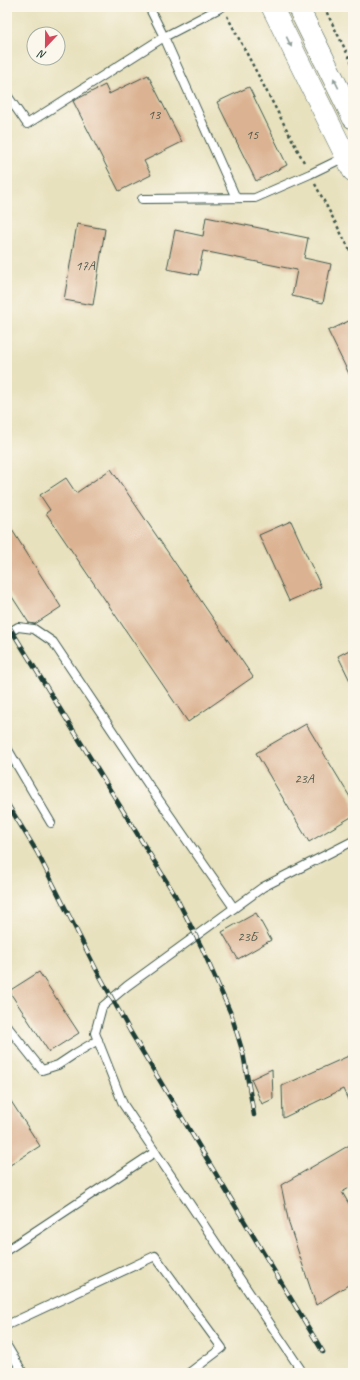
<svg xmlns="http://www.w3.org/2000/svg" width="360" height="1380" font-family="Caveat,sans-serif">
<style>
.building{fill:#dbb292}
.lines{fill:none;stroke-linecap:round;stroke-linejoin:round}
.lane-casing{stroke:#3d5649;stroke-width:10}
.secondary-casing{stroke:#3d5649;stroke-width:22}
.path{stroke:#3d5649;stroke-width:2.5;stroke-dasharray:3 3;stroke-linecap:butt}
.lane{stroke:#fff;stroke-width:8}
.secondary{stroke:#fff;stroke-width:21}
.rail-casing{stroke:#1f3d34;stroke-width:4.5}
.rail{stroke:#fbf7ec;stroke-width:3;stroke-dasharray:9;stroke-linecap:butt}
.oneway{fill:#8f9e9a}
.labels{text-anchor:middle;stroke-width:3.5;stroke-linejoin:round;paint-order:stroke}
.number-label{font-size:14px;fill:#4e5a4c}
</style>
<rect width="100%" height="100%" fill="#fbf7ec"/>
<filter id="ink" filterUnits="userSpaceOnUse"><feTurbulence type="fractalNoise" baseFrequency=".025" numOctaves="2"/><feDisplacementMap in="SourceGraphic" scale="8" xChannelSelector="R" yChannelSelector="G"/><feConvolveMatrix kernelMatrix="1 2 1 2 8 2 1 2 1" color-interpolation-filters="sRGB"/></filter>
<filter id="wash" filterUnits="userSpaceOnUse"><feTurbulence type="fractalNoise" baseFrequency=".012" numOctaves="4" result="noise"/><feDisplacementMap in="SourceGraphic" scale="16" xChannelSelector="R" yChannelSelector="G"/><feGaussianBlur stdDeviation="0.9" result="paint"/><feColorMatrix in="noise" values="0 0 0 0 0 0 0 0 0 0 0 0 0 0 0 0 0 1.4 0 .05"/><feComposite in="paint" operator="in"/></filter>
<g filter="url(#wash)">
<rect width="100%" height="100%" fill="#e8e1be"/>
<g id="blocks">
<!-- building -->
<g class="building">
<path d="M148,75L182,142L144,161L151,175L119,191L73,101L105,85L109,94Z"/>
<path d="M249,87L287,165L256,181L217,102Z"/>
<path d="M206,217L308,238L304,258L331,264L323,303L292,296L297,270L203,251L198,275L167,269L175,230L203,236Z"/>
<path d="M77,224L105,229L93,305L64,300Z"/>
<path d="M353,319V382L328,331Z"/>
<path d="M111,469L253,677L188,722L46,513L50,510L40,495L66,478L76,493Z"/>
<path d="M291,521L321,587L289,601L259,535Z"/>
<path d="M7,522L61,607L35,624L29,623L7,589Z"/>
<path d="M353,648V687L338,656Z"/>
<path d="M306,724L353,802V816L309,842L256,753Z"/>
<path d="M256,913L271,940L238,959L222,932Z"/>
<path d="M39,972L79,1033L49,1052L9,991Z"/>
<path d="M353,1054V1111L343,1089L283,1118L282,1086Z"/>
<path d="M272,1069L273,1099L262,1104L251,1079Z"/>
<path d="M7,1095L40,1146L7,1167Z"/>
<path d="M353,1143V1186L342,1192L353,1211V1282L316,1305L289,1224L281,1185Z"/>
</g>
</g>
</g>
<g filter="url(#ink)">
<use href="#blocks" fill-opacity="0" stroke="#3d5649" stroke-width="1"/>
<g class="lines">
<defs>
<g id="lane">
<path d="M149,7L164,37L236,198"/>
<path d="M7,95L27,124L164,37L222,7"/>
<path d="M142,199L255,198L310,174L345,157"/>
<path d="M7,634L18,627L34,629L53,642L150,787L234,908"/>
<path d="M7,748L51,823"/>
<path d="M7,1026L42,1070L58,1065L76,1053L98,1040"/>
<path d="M7,1250L155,1152"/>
<path d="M7,1325L155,1256L222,1348L189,1373"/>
<path d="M7,1346L23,1373"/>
<path d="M303,1373L123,1104L95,1033L102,1007L127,986L263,887L353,841"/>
</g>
<g id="secondary">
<path d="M272,7L353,171"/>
<path d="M298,7L353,118"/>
</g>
</defs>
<!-- lane casing -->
<use href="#lane" class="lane-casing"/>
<!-- secondary casing -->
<use href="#secondary" class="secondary-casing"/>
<!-- path -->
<g class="path">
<path d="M324,7L353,65"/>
<path d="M227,16L305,164"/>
<path d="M315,184L353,256"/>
</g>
<!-- lane -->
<use href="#lane" class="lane"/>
<!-- secondary -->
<use href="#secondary" class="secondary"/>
<defs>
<g id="rail">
<path d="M7,623L175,895L202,948L231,1014L243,1053L254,1115"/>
<path d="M7,803L37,852L96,969L130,1031L323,1352"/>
</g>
</defs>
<!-- rail casing -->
<use href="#rail" class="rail-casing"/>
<!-- rail -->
<use href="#rail" class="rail"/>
</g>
<!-- one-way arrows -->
<defs><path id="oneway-solid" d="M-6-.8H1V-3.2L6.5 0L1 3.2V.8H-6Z"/></defs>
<g class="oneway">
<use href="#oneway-solid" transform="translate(289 42) rotate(64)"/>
<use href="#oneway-solid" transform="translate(336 83) rotate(-116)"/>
</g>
</g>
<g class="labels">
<!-- number labels -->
<g class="number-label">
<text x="154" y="119">13</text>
<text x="252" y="139">15</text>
<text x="85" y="270">17А</text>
<text x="304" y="783">23А</text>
<text x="247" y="941">23Б</text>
</g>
</g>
<!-- margin -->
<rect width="360" height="1380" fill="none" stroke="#fbf7ec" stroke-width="24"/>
<!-- north arrow -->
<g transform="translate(46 46) rotate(202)"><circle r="19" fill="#fbf7ec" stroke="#a3ada2"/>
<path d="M0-3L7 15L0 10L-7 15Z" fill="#d1495b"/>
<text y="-6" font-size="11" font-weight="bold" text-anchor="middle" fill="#1f3d34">N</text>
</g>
</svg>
